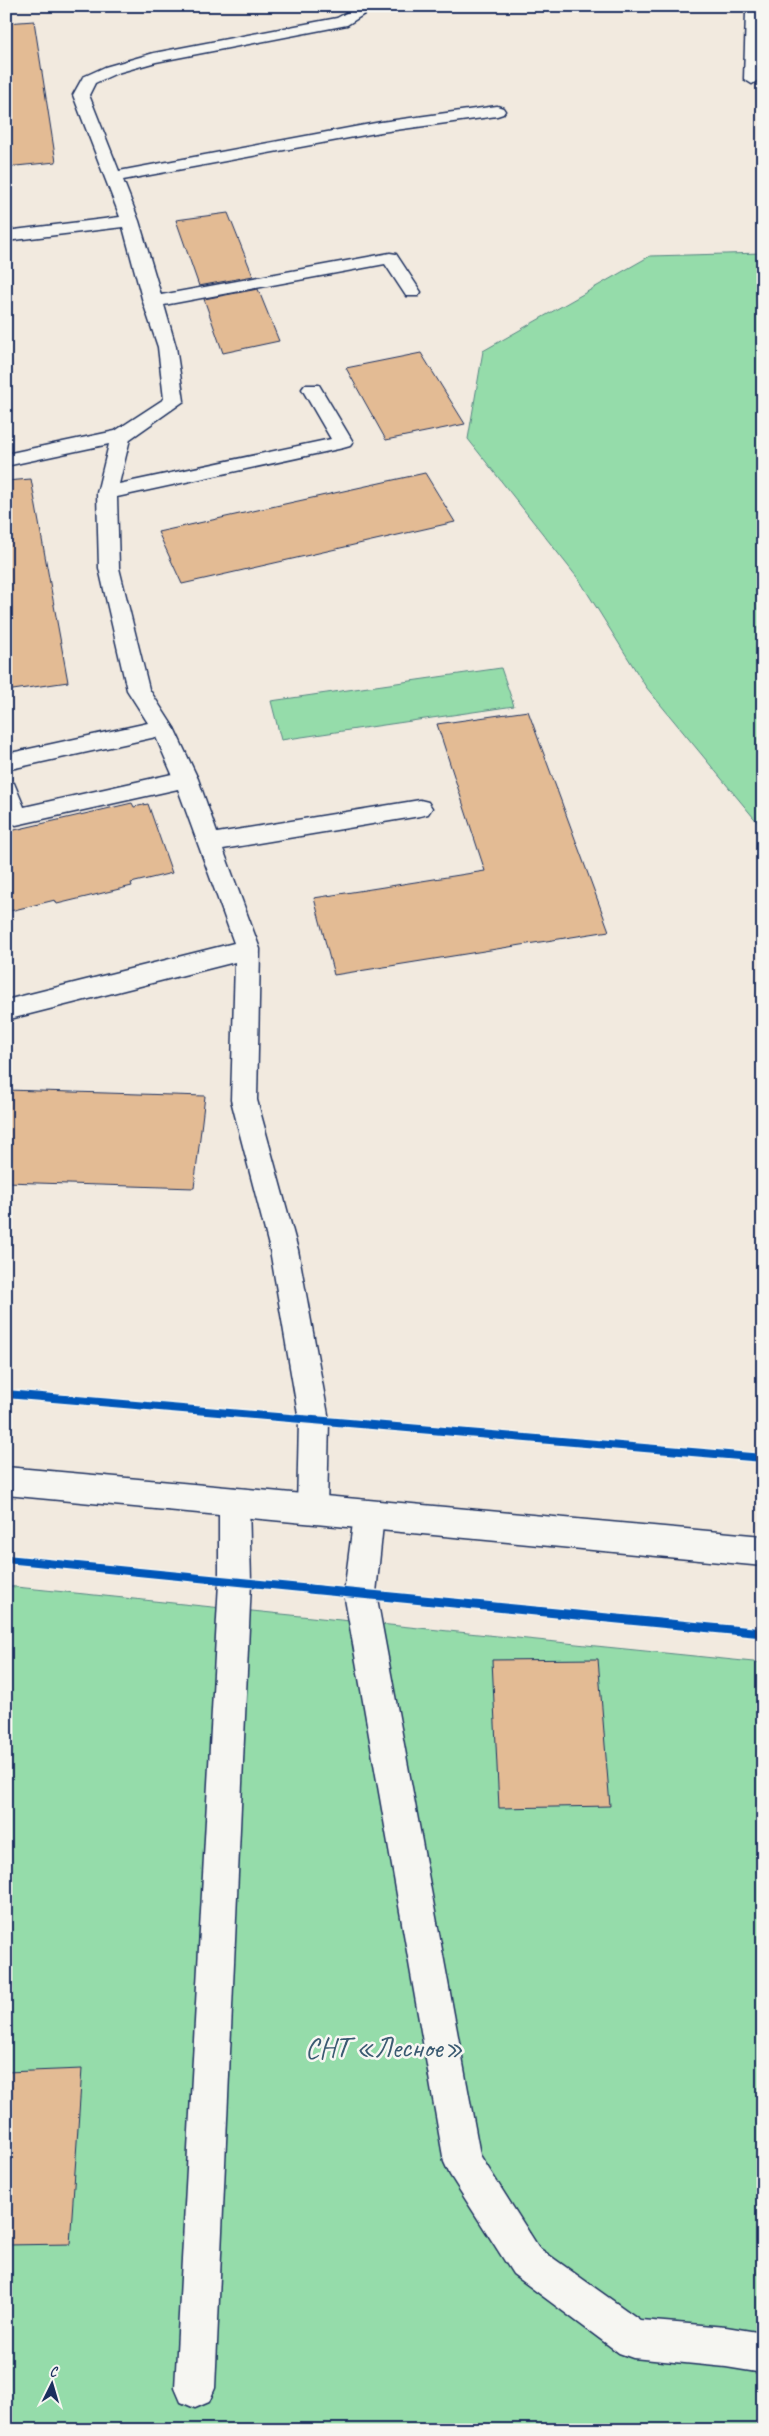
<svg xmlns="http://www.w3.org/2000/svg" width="769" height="2436" font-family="Caveat,sans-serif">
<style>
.green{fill:#95dcaa;stroke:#588684}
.building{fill:#e3bb94;stroke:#1b2f5e}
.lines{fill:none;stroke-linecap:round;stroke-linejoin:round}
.minor-casing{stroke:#1b2f5e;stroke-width:3}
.major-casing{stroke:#1b2f5e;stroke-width:3}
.minor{fill:#f6f6f2;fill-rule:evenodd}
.major{fill:#f6f6f2;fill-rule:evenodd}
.cycleway-far1-casing{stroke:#f6f6f2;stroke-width:11}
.cycleway-casing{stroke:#f6f6f2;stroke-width:12}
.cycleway-far1{stroke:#0057b8;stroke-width:8}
.cycleway{stroke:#0057b8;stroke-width:9}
.labels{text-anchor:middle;stroke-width:5;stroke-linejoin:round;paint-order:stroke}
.near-park-label{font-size:29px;fill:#3a5a71;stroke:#f6f6f2}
</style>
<rect width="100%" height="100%" fill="#f2eadf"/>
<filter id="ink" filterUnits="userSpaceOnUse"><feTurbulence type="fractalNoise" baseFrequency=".02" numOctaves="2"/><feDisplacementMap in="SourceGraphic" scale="10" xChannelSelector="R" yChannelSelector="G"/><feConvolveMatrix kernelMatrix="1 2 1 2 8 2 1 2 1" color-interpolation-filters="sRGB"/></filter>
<g filter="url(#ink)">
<!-- green -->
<g class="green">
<path d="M763,253V829L646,687L580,581L468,439L483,351L650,256Z"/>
<path d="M501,668L514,706L281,740L271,701Z"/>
<path d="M6,1586L763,1663V2430H6Z"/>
</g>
<!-- building -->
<g class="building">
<path d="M34,21L56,162L6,167V23Z"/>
<path d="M228,213L253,276L199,286L176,220Z"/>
<path d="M258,289L279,341L223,353L204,299Z"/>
<path d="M421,353L465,424L386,440L346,368Z"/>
<path d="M425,473L455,522L182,584L158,532Z"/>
<path d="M31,479L68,682L6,691V481Z"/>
<path d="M528,711L609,931L334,975L314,898L485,871L437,724Z"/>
<path d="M132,803L134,807L148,804L172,873L131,883L132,886L57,904L55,900L6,912V832Z"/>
<path d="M6,1090L205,1096L194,1188L6,1182Z"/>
<path d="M598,1659L610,1806L499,1808L492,1660Z"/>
<path d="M82,2069L70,2244L6,2245V2072Z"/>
</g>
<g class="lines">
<defs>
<g id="minor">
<path d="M359,6H377L347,25L156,62L117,73L95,83L89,95L119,171L381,122L497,106L503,108L505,111L503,114L497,116L381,132L123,180L139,221L161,295L390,253L396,254L421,292L418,296H406L385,264L164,305L176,347L184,401L130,439L119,484L331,439L302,389L305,385H319L353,442L350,446L343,448L117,497L119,568L149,689L174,728L198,779L217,833L420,800L428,802L432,808L428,814L420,816L223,849L260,949L257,1100L298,1250L329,1420L327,1509L323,1519L312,1523L301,1519L297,1509L299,1420L270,1250L231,1100L235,962L6,1020V1000L234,943L178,789L16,825L6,820V781L14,783L24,807L172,774L156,737L6,770V754L148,723L127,690L99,568L97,493L109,444L6,466V454L115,431L164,399L158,347L143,302L123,227L6,241V231L120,217L73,95L83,77L105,67L154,53L337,18Z"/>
<path d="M745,6H760L762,12L760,79L752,84L744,79L746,12Z"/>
<path d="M234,1488L245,1492L249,1502L251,1582L215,2388L209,2402L195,2408L181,2402L175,2388L219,1582V1502L223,1492Z"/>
<path d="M369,1501L380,1505L384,1515L376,1593L480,2155L539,2248L640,2320L726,2327L763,2333V2373L726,2367L633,2358L619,2353L513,2274L450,2175L444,2162L344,1593L354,1515L358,1505Z"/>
</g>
<path id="major" d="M6,1467L763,1536V1566L6,1495Z"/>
</defs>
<!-- minor casing -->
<use href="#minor" class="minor-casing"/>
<!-- major casing -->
<use href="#major" class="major-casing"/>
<!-- minor -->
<use href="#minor" class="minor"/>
<!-- major -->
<use href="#major" class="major"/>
<defs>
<g id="cycleway-far1">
<path d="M6,1394L763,1458"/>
<path d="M6,1559L322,1590"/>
</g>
<path id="cycleway" d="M309,1589L763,1633"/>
</defs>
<!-- cycleway-far1 casing -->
<use href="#cycleway-far1" class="cycleway-far1-casing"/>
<!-- cycleway casing -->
<use href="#cycleway" class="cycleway-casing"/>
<!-- cycleway-far1 -->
<use href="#cycleway-far1" class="cycleway-far1"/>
<!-- cycleway -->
<use href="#cycleway" class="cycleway"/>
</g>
</g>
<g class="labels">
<!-- near-park labels -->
<g class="near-park-label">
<text x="384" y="2057">СНТ «Лесное»</text>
</g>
</g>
<!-- margin -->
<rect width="769" height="2436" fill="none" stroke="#f6f6f2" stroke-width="25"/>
<rect x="12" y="12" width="744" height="2411" fill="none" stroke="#1b2f5e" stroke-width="2" filter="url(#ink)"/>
<!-- north arrow -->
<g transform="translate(52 2384) rotate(5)" stroke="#f6f6f2" stroke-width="4" paint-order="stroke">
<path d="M0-4L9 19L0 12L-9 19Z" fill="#1b2f5e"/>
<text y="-8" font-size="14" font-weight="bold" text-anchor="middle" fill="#1b2f5e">С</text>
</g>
</svg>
